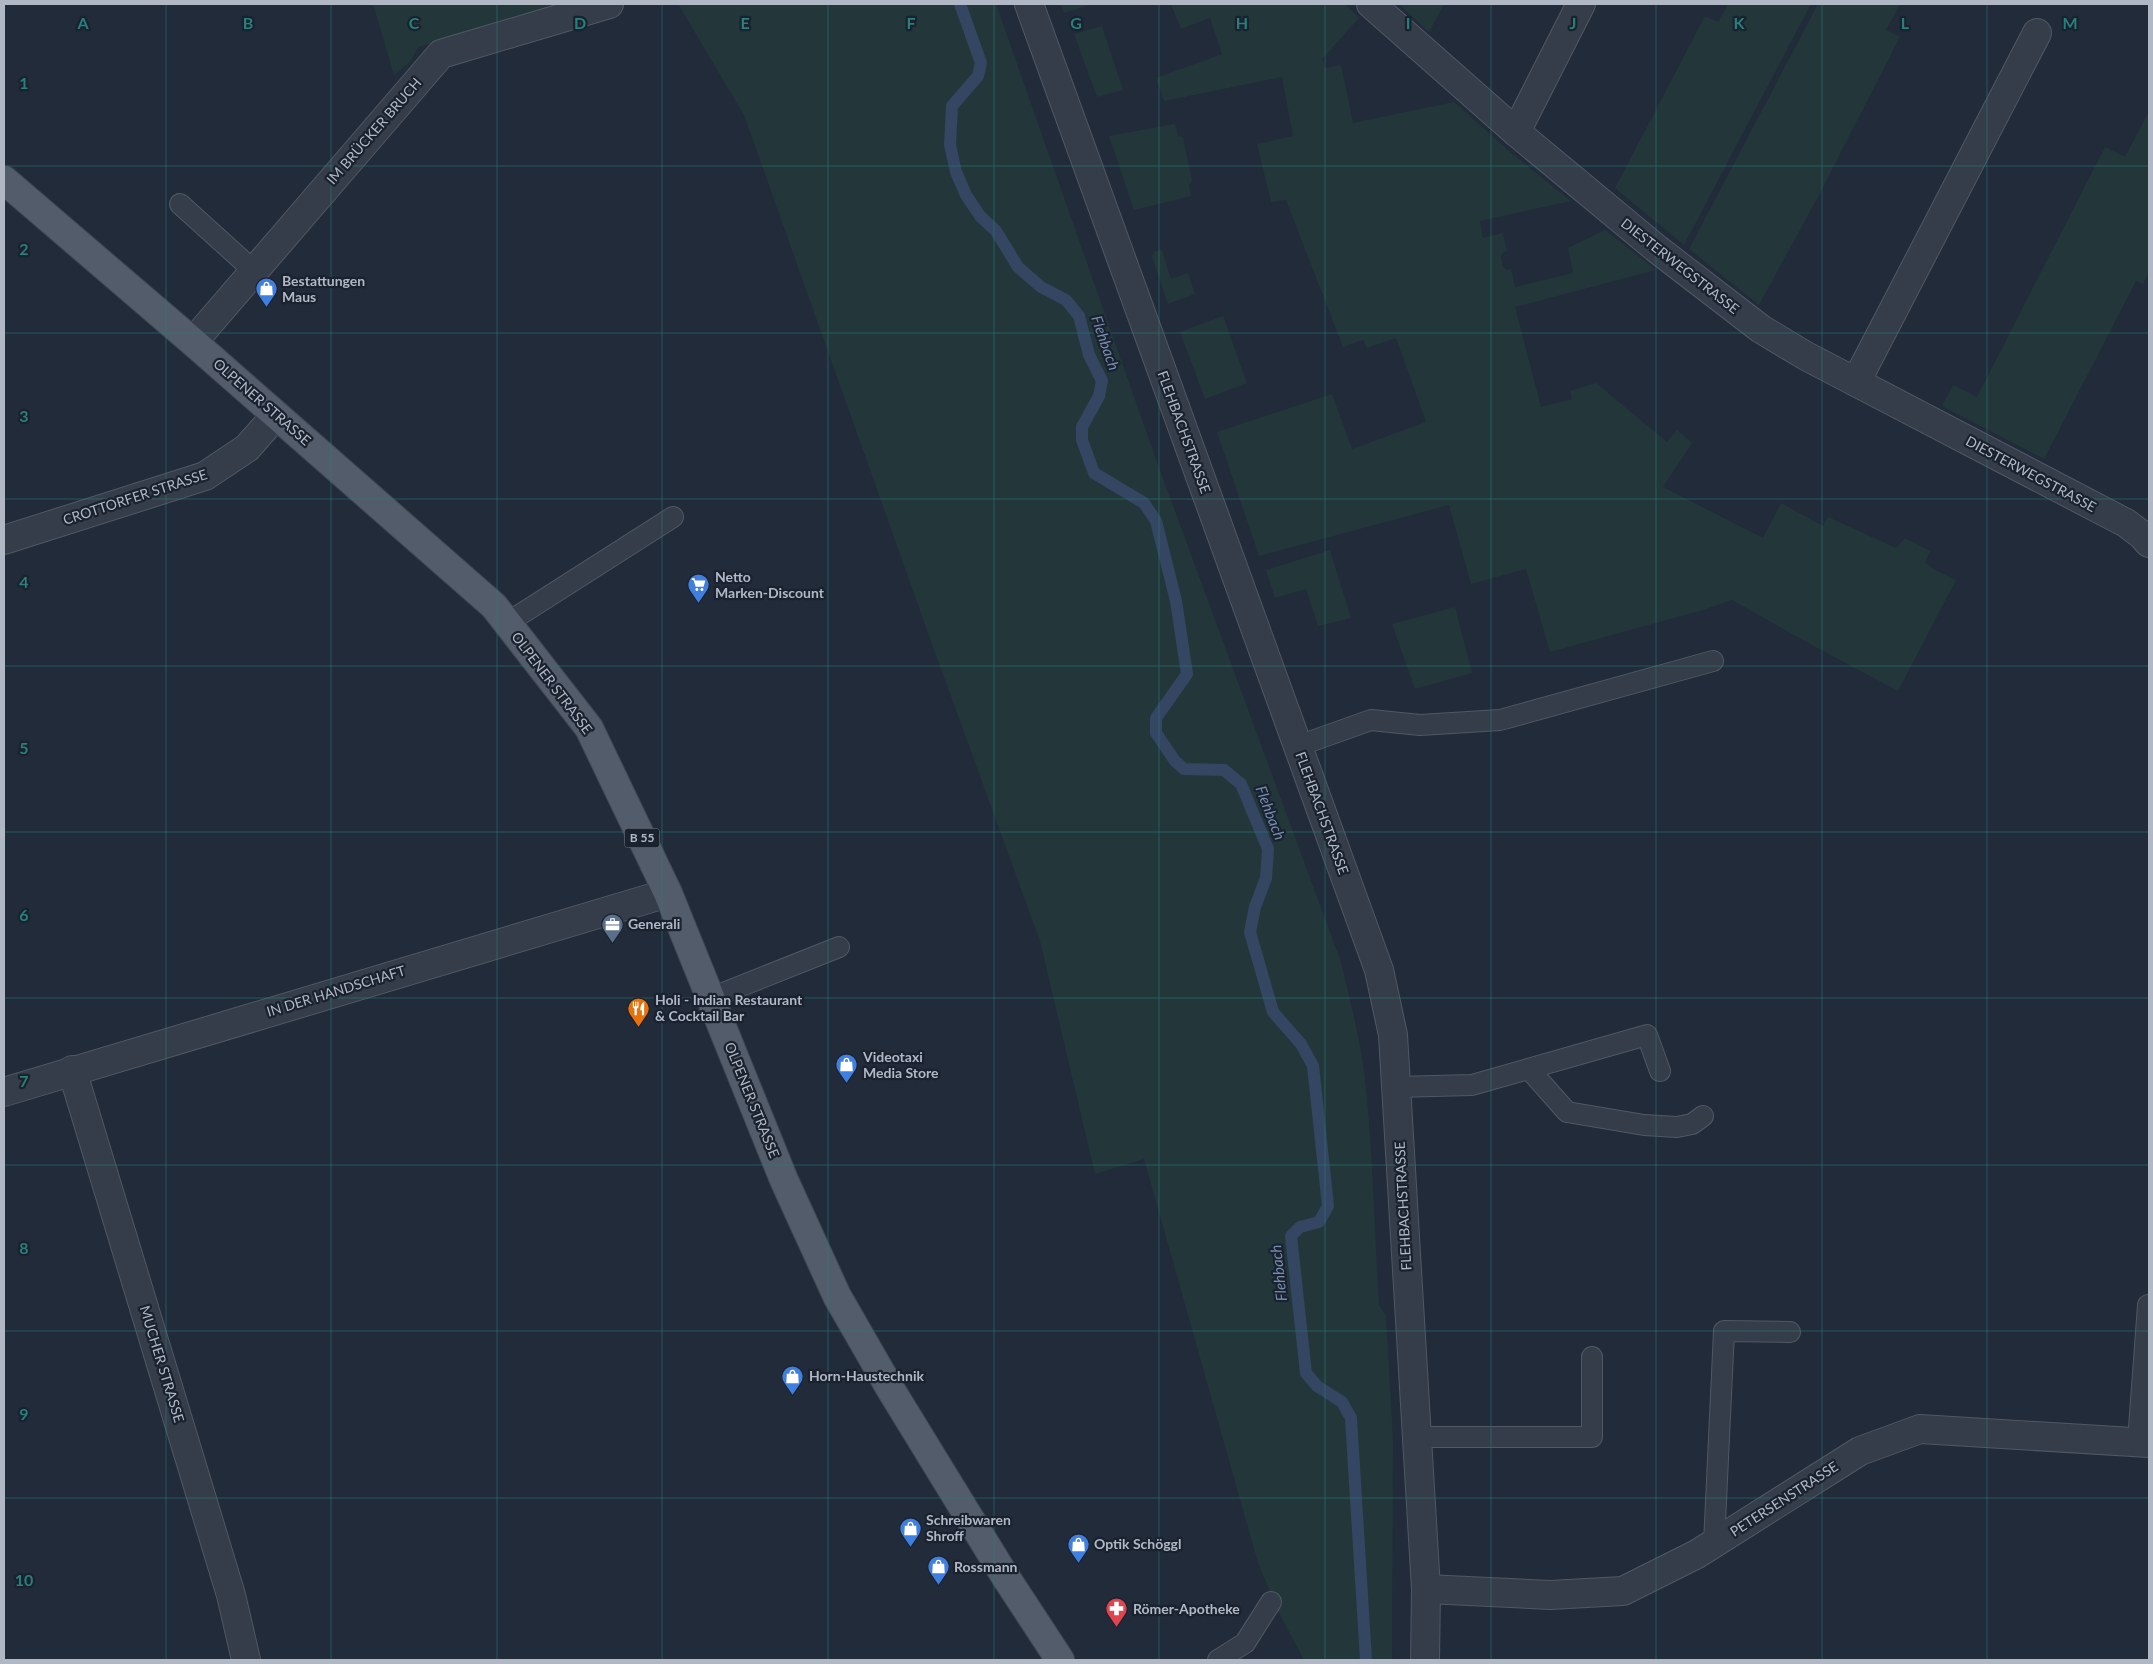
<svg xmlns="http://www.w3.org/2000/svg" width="2153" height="1664" font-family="Lato,sans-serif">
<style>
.green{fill:#23373b}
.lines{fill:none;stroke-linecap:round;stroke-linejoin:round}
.stream{stroke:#344662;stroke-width:12}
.lane-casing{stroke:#505865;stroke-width:22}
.street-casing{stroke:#505865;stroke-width:30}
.primary-casing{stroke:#3e4653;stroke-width:30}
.lane{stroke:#353d4a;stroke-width:20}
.street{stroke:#353d4a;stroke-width:28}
.primary{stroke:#535c6a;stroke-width:28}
.grid{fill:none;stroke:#27807b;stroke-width:1;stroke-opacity:0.55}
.labels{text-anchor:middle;stroke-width:4.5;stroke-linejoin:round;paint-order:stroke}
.shield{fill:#1a222f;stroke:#838b99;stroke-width:1}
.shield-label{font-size:12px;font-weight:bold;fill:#b0b8c6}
.street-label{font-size:14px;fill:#b0b8c6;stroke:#1a222f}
.poi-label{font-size:14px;font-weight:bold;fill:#b0b8c6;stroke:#1a222f;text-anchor:start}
.water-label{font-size:15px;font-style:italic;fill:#778daf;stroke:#1a222f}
.grid-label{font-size:16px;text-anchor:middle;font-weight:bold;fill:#27807b;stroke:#1a222f;stroke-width:4.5;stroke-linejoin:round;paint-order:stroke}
</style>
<rect width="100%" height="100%" fill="#212b3a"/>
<!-- green -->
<g class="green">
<path d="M373,4H564L418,47L411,61L394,75Z"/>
<path d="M678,4H996L1158,465L1341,962C1349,998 1359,1033 1364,1070C1373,1147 1374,1227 1379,1305L1386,1316L1393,1440L1392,1660H1304L1278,1611L1258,1563L1144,1159L1095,1174L1040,941L928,633L744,115Z"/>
<path d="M1061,4H1092L1064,13Z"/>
<path d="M1171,4H1345L1359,18L1322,59L1325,68L1341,65L1353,123L1454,102L1510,152L1571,201L1480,221L1483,238L1503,233L1507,251L1503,252L1501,257L1503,267L1507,270L1511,269L1515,287L1573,273L1568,248L1605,230L1656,270L1515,307L1541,407L1572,399L1570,391L1596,383L1667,442L1677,430L1692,443L1663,487L1763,538L1781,503L1823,526L1828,517L1896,548L1905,538L1930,551L1925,562L1933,569L1956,580L1898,691L1812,645L1732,600L1703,610L1550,652L1526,569L1471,584L1449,505L1259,556L1217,432L1332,394L1352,449L1426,422L1396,338L1367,348L1363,340L1343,347L1286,200L1271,202L1257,144L1293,136L1282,77L1164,101L1156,78L1222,54L1210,18L1181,29Z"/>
<path d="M1399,4H1444L1429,32Z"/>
<path d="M1728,4H1811L1684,245L1615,188L1705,16L1718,22Z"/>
<path d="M1818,4H1900L1886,30L1900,37L1820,193L1759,305L1689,249Z"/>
<path d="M1102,26L1123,90L1097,97L1074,34Z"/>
<path d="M2149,111V272L2143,284L2136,281L2044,459L1942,406L1953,385L1977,397L2105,147L2125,157Z"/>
<path d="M1175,124L1178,136L1183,137L1192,181L1189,185L1191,196L1134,210L1109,136Z"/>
<path d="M1162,250L1171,279L1188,273L1195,294L1168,304L1152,256L1155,251Z"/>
<path d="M1223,316L1247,383L1205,399L1180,332Z"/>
<path d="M1330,550L1351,618L1318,626L1306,589L1275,598L1266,570Z"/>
<path d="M1455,607L1472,673L1415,689L1392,624Z"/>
</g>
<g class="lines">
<!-- stream -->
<path class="stream" d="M960,4L981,63L978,76L952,106L950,145L956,172L966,195L980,216L996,231L1018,267L1041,287L1066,300L1079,316L1089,355L1102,381L1099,396L1082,427V440L1094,473L1144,503L1156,521L1176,601L1187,674L1156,718V733L1175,761L1184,769L1224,770L1241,784L1268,849L1266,878L1255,907L1250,932L1273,1012L1301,1044L1313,1066L1328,1206L1319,1222L1300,1227L1291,1236L1306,1373L1317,1386L1342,1402L1351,1418L1366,1660"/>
<defs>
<g id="lane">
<path d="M180,204L254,271"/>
<path d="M507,623L673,517"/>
<path d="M1298,746L1371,720L1420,725L1500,720L1713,661"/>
<path d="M711,998L839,947"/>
<path d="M1529,1069L1567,1112L1644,1125L1677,1127L1692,1124L1703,1116"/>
<path d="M1396,1087L1472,1085L1647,1035L1660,1071"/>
<path d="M1417,1437H1592V1357"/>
<path d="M2138,1441L2148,1305"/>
<path d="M1714,1544L1724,1331L1790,1332"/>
<path d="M1218,1660L1245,1643L1271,1602"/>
</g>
<g id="street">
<path d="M1029,4L1379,970L1393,1035L1426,1589L1425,1660"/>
<path d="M1371,4L1516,132L1657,249L1761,329L1806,356L2126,523L2142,535L2149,543"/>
<path d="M1516,132L1581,4"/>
<path d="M193,342L441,54L609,4"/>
<path d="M1856,382L2037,33"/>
<path d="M4,540L205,476L247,448L276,415"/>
<path d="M72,1070L231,1595L246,1660"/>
<path d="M4,1092L668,893"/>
<path d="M1426,1589L1550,1595L1623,1591L1697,1554L1860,1451L1920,1429L2149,1443"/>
</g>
<path id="primary" d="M4,180L193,342L494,606L589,728L668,893L784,1180L837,1296L891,1390L1005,1576L1060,1660"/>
</defs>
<!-- lane casing -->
<use href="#lane" class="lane-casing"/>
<!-- street casing -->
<use href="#street" class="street-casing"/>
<!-- primary casing -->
<use href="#primary" class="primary-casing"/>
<!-- lane -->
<use href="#lane" class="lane"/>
<!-- street -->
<use href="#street" class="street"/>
<!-- primary -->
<use href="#primary" class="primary"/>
</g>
<!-- grid -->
<path class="grid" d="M166,4V1660M331,4V1660M497,4V1660M662,4V1660M828,4V1660M994,4V1660M1159,4V1660M1325,4V1660M1491,4V1660M1656,4V1660M1822,4V1660M1987,4V1660M4,166H2149M4,333H2149M4,499H2149M4,666H2149M4,832H2149M4,998H2149M4,1165H2149M4,1331H2149M4,1498H2149"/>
<!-- icons -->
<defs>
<symbol id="shop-pin" viewBox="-11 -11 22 30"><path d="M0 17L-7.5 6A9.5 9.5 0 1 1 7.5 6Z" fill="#3f7fe0" stroke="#1a222f"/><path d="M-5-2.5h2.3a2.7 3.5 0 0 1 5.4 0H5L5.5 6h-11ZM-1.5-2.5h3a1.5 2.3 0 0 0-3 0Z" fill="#fff"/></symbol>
<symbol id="supermarket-pin" viewBox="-11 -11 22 30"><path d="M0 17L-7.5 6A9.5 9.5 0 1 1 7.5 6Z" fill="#3f7fe0" stroke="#1a222f"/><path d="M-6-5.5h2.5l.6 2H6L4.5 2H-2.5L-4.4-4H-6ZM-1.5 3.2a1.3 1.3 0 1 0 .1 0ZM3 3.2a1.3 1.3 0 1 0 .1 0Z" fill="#fff"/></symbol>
<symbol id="office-pin" viewBox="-11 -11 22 30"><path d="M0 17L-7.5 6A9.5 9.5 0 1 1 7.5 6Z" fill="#5c6f8a" stroke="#1a222f"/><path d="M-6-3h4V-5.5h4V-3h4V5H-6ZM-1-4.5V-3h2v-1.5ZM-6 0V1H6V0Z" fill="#fff"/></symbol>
<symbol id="restaurant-pin" viewBox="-11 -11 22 30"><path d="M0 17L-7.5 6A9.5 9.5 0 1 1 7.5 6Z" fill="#e8710a" stroke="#1a222f"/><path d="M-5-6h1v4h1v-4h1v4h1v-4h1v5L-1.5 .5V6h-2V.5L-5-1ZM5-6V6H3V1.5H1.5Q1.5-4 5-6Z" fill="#fff"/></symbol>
<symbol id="pharmacy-pin" viewBox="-11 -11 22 30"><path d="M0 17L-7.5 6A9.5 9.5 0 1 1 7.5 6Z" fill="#e0444e" stroke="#1a222f"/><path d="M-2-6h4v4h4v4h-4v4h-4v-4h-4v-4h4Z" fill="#fff"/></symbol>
</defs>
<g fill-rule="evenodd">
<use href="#shop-pin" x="254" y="276" width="25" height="34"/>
<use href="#supermarket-pin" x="686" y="572" width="25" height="34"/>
<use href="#office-pin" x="600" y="912" width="25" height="34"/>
<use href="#restaurant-pin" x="626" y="996" width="25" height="34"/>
<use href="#shop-pin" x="834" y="1052" width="25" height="34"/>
<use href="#shop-pin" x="780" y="1364" width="25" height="34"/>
<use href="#shop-pin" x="898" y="1516" width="25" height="34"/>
<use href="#shop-pin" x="1066" y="1532" width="25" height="34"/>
<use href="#shop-pin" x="926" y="1554" width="25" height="34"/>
<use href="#pharmacy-pin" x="1104" y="1596" width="25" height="34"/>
</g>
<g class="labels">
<!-- shield labels -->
<rect class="shield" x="624.5" y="828.5" width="35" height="19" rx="4"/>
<g class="shield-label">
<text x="642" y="842">B 55</text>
</g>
<!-- street labels -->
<g class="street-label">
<text transform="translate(374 131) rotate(-49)" y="5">IM BRÜCKER BRUCH</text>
<text transform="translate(1680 266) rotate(38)" y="5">DIESTERWEGSTRASSE</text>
<text transform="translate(262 402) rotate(41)" y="5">OLPENER STRASSE</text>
<text transform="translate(1184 432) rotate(70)" y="5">FLEHBACHSTRASSE</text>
<text transform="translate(2031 474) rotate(28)" y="5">DIESTERWEGSTRASSE</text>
<text transform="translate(135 497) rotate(-18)" y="5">CROTTORFER STRASSE</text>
<text transform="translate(552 683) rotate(53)" y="5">OLPENER STRASSE</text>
<text transform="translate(1322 813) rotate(70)" y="5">FLEHBACHSTRASSE</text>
<text transform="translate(336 991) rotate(-17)" y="5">IN DER HANDSCHAFT</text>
<text transform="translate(752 1100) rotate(68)" y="5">OLPENER STRASSE</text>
<text transform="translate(1403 1206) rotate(-93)" y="5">FLEHBACHSTRASSE</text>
<text transform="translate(162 1364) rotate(73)" y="5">MUCHER STRASSE</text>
<text transform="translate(1784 1499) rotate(-33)" y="5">PETERSENSTRASSE</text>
</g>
<!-- poi labels -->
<g class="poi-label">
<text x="282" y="286">Bestattungen<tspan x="282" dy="16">Maus</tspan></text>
<text x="715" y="582">Netto<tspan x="715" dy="16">Marken-Discount</tspan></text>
<text x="628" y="929">Generali</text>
<text x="655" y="1005">Holi - Indian Restaurant<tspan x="655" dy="16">&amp; Cocktail Bar</tspan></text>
<text x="863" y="1062">Videotaxi<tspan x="863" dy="16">Media Store</tspan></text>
<text x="809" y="1381">Horn-Haustechnik</text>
<text x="926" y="1525">Schreibwaren<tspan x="926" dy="16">Shroff</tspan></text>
<text x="1094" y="1549">Optik Schöggl</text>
<text x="954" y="1572">Rossmann</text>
<text x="1133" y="1614">Römer-Apotheke</text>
</g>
<!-- water labels -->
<g class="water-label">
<text transform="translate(1105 343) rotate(71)" y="5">Flehbach</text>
<text transform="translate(1270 813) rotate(69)" y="5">Flehbach</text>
<text transform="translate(1279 1273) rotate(-96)" y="5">Flehbach</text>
</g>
</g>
<g class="grid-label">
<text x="83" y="29">A</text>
<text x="248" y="29">B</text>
<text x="414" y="29">C</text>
<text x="580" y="29">D</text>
<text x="745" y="29">E</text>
<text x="911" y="29">F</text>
<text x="1076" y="29">G</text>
<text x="1242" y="29">H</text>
<text x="1408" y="29">I</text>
<text x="1573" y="29">J</text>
<text x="1739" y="29">K</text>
<text x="1905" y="29">L</text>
<text x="2070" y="29">M</text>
<text x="24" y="89">1</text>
<text x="24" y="255">2</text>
<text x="24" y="422">3</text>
<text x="24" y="588">4</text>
<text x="24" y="754">5</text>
<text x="24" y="921">6</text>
<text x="24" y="1087">7</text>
<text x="24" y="1254">8</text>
<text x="24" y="1420">9</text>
<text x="24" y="1586">10</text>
</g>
<!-- border -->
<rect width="2153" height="1664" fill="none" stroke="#b0b8c6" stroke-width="10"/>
</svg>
